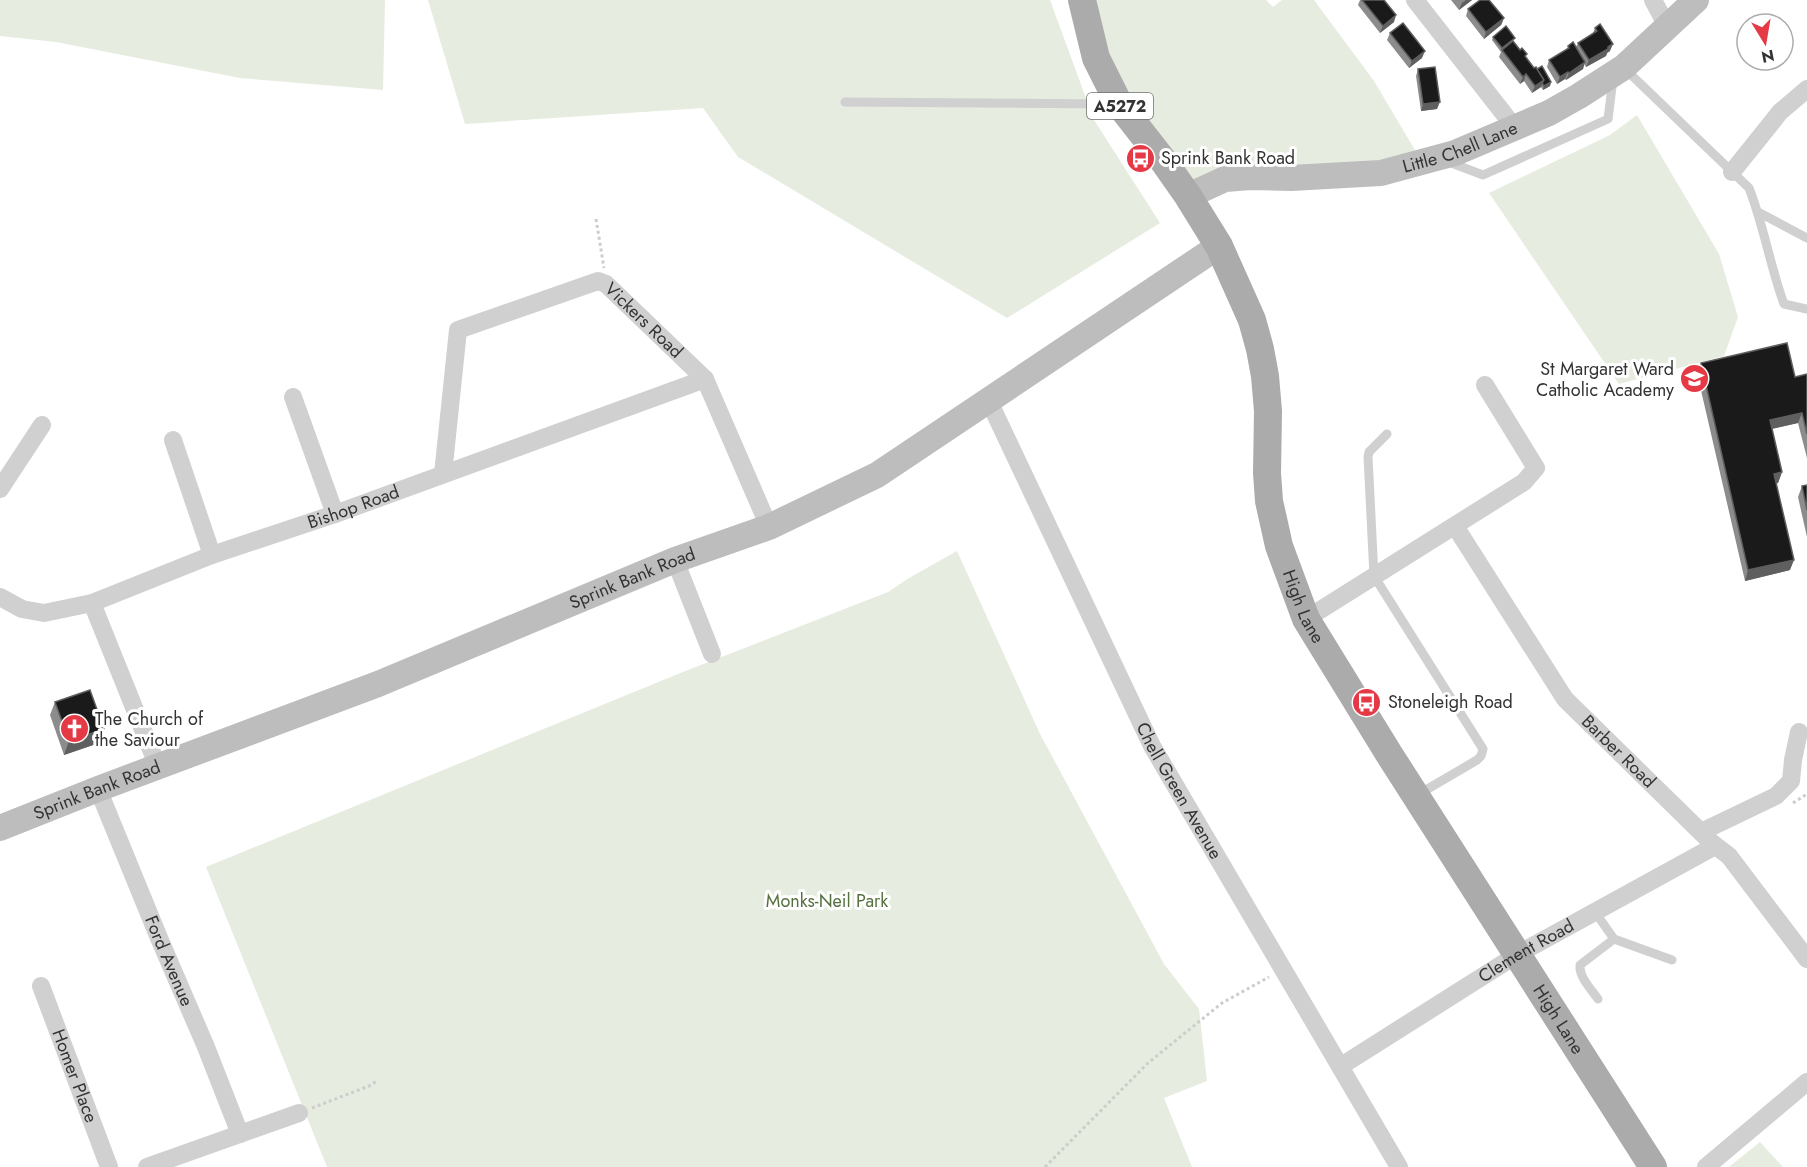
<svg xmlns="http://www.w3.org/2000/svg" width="1807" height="1167" font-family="Jost,sans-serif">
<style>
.green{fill:#e6ecdf}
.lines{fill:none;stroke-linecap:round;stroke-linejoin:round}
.path{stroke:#cdcdcd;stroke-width:3;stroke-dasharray:3 3;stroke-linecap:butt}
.lane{stroke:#d0d0d0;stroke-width:9}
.street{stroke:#d0d0d0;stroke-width:18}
.secondary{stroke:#bdbdbd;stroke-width:26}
.primary{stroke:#ababab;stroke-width:28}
.wall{fill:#8c8c8c}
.shaded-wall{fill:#5f5f5f}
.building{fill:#1a1a1a;stroke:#5f5f5f;stroke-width:1.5}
.labels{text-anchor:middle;stroke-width:6;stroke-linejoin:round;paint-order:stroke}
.shield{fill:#fff;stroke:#707070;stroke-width:1.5}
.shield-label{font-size:16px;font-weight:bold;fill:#333}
.street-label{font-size:18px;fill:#333;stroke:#fff}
.poi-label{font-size:18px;fill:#333;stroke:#fff;text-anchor:start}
.park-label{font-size:18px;fill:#56703f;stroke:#fff}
</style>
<rect width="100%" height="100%" fill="#fff"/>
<!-- green -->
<g class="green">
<path d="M0,0H385L383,90L240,78L56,42L0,36Z"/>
<path d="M428,0H1050L1094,120L1160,223L1007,318L738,157L703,108L465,124Z"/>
<path d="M1082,0H1266L1273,7L1282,0H1314L1374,81L1422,162L1188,196L1162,159Z"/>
<path d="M1637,115L1719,254L1738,317L1724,356L1619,384L1489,193L1610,135Z"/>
<path d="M957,551L1040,734L1164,964L1199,1009L1207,1081L1164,1098L1192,1167H327L206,867L683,672L888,592L909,578Z"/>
<path d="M1760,1142L1783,1167H1729Z"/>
</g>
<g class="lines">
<!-- path -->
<g class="path">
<path d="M596,219L604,268"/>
<path d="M1793,803L1807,794"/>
<path d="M312,1108L369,1086L377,1081"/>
<path d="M1045,1167L1148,1063L1222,1003L1269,977"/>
</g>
<!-- lane -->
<g class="lane">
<path d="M1624,68L1749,188C1764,226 1770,266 1784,304L1807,309"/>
<path d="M845,102L1113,104"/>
<path d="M1446,161L1483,175L1608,119L1613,79"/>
<path d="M1758,212L1807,238"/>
<path d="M1387,434L1369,452L1368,457L1374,576L1483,749L1481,756L1477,760L1419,794"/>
<path d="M1595,912L1614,939L1672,960"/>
<path d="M1598,999C1591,989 1579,977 1580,965L1614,939"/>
</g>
<!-- street -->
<g class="street">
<path d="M1415,0L1515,128"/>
<path d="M1653,0L1668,28"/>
<path d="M1732,172L1780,112L1807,89"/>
<path d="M293,397L335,514"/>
<path id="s1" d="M988,399L1152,746L1399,1167"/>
<path d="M173,440L212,555"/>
<path id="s2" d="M443,474L458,330L598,281L606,284L705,379L769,527"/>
<path d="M0,489L42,425"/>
<path id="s3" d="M1455,526L1565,699L1712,843L1729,856L1807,959"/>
<path d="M675,560L712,654"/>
<path id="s4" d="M0,597L22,609L44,613L92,603L212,555L335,514L705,379"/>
<path d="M92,603L158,767"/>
<path d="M1306,619L1524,482L1536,468L1485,385"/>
<path id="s5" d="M98,789L159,938L206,1047L240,1134"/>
<path d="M1701,832L1776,796L1791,781L1793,760L1799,732"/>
<path id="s6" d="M41,986L109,1167"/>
<path id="s7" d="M1341,1066L1518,954L1715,846"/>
<path d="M147,1167L299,1113"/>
<path d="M1706,1167L1807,1082"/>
</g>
<!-- secondary -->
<g class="secondary">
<path id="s8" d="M1188,196L1225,179L1250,177L1291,178L1381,173L1455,153L1549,113L1579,96L1624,67L1696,0"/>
<path id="s9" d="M0,828L98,789L378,684L675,560L769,527L877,475L1219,246"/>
</g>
<!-- primary -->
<path class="primary" id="s10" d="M1082,0L1096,58L1119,104L1162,159L1188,196L1219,246L1252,320L1260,349L1265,376L1268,411L1267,473L1269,501L1279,546L1306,619L1389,754L1653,1167"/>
</g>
<!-- wall -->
<g class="wall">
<path d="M1360,0H1384L1394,22L1380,33L1358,5Z"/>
<path d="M1451,0H1472L1459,10Z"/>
<path d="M1468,9L1504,18L1501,25L1484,39L1466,16Z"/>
<path d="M1595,28L1610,51L1607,53L1606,56L1586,67L1584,64L1583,69L1566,80L1565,79L1557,84L1547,67L1549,60L1567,49L1568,46L1576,47L1578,43L1593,33Z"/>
<path d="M1390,33L1422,58L1409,68L1387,40Z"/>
<path d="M1493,37L1514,42L1534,68L1537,69L1551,82L1550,86L1543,90L1541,87L1532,93L1524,81L1520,84L1499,57L1501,52L1492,40Z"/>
<path d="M1418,69L1437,109L1421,111L1416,76Z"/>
<path d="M1701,363L1795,377L1807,374V458L1798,423L1772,429L1782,472L1778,483H1776L1790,570L1745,581L1697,373Z"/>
<path d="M1807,485V537L1798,497L1802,486Z"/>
<path d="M55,702L99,743L64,755L50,715Z"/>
</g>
<!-- shaded-wall -->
<g class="shaded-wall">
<path d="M1466,0H1472L1459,10L1462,3Z"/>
<path d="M1396,15L1394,22L1380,33L1383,26Z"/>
<path d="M1504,18L1501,25L1484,39L1486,32Z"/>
<path d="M1613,44L1610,51L1607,53L1606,56L1586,67L1589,60Z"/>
<path d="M1425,51L1422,58L1409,68L1412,61Z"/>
<path d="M1585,62L1583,69L1566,80L1569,73Z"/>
<path d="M1568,72L1565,79L1557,84L1560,77Z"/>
<path d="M1526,74L1524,81L1520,84L1523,77Z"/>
<path d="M1544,80L1541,87L1532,93L1535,86Z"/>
<path d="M1551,82L1550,86L1543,90L1544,86Z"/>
<path d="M1440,102L1437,109L1421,111L1423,104Z"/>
<path d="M1802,413L1798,423L1766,430L1770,420Z"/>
<path d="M1782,472L1778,483L1770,485L1774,474Z"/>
<path d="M1794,560L1790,570L1745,581L1748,570Z"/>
<path d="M104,729L99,743L64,755L69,741Z"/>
</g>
<!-- building -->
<g class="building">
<path d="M1362,0H1384L1396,15L1383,26Z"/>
<path d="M1480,0H1489L1504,18L1486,32L1468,9Z"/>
<path d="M1403,23L1425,51L1412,61L1390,33Z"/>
<path d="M1600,24L1613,44L1608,47V49L1589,60L1578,43L1597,31L1595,28Z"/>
<path d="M1506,26L1515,38L1502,48L1493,37Z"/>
<path d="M1513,41L1520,50L1522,48L1527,54L1525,56L1534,68L1536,67L1544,80L1535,86L1526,74L1523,77L1502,50Z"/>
<path d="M1573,42L1585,62L1569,73L1568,72L1560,77L1549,60L1569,48L1568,46Z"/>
<path d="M1542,66L1551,82L1544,86L1542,83L1544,80L1537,69Z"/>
<path d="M1435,67L1440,102L1423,104L1418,69Z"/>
<path d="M1787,343L1795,377L1807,374V434L1802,413L1770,420L1782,472L1774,474L1794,560L1748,570L1701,363Z"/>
<path d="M1807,485V510L1802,486Z"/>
<path d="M90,690L104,729L69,741L55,702Z"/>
</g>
<!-- icons -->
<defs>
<symbol id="bus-disc" viewBox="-11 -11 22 22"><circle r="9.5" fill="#e63946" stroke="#fff"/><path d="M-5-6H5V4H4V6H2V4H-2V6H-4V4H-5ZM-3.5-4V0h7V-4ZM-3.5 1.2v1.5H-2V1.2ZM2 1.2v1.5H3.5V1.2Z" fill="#fff"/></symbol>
<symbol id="school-disc" viewBox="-11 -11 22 22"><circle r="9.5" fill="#e63946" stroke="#fff"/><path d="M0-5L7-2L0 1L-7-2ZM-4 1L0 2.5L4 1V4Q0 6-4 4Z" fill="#fff"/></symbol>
<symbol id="church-disc" viewBox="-11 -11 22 22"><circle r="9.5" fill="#e63946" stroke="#fff"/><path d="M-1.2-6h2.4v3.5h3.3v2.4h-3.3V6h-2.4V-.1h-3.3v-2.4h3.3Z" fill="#fff"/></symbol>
</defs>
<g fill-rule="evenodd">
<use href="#bus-disc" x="1124" y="142" width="33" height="33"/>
<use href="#school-disc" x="1678" y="362" width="33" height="33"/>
<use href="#bus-disc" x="1350" y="686" width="33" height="33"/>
<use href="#church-disc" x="58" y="712" width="33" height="33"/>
</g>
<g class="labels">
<!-- shield labels -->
<rect class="shield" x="1087" y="93" width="66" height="26" rx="4.5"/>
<g class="shield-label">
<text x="1120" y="112">A5272</text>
</g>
<!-- street labels -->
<g class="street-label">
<text dy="6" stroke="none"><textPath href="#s8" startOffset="280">Little Chell Lane</textPath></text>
<text dy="6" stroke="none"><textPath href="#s2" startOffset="354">Vickers Road</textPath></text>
<text dy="6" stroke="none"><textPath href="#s4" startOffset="375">Bishop Road</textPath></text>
<text dy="6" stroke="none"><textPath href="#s9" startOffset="680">Sprink Bank Road</textPath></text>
<text dy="6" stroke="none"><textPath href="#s10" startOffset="660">High Lane</textPath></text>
<text dy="6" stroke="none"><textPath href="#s3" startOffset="280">Barber Road</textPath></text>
<text dy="6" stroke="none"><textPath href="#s1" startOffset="436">Chell Green Avenue</textPath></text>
<text dy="6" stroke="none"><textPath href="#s9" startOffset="104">Sprink Bank Road</textPath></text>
<text dy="6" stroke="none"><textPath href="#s7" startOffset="218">Clement Road</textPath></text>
<text dy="6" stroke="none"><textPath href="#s5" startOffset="186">Ford Avenue</textPath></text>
<text dy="6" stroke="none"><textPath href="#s10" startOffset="1146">High Lane</textPath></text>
<text dy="6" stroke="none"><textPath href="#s6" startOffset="96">Homer Place</textPath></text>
</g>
<!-- poi labels -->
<g class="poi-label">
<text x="1161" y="164">Sprink Bank Road</text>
<text x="1674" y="375" text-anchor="end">St Margaret Ward<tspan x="1674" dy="21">Catholic Academy</tspan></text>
<text x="1388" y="708">Stoneleigh Road</text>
<text x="95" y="725">The Church of<tspan x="95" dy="21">the Saviour</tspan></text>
</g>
<!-- park labels -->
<g class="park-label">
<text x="827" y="907">Monks-Neil Park</text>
</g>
</g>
<!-- north arrow -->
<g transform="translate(1765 42) rotate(169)"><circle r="28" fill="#ffffff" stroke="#adadad" stroke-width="1.5"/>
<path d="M0-4.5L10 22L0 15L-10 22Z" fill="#e63946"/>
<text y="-9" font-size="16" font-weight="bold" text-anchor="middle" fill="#333333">N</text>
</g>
</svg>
